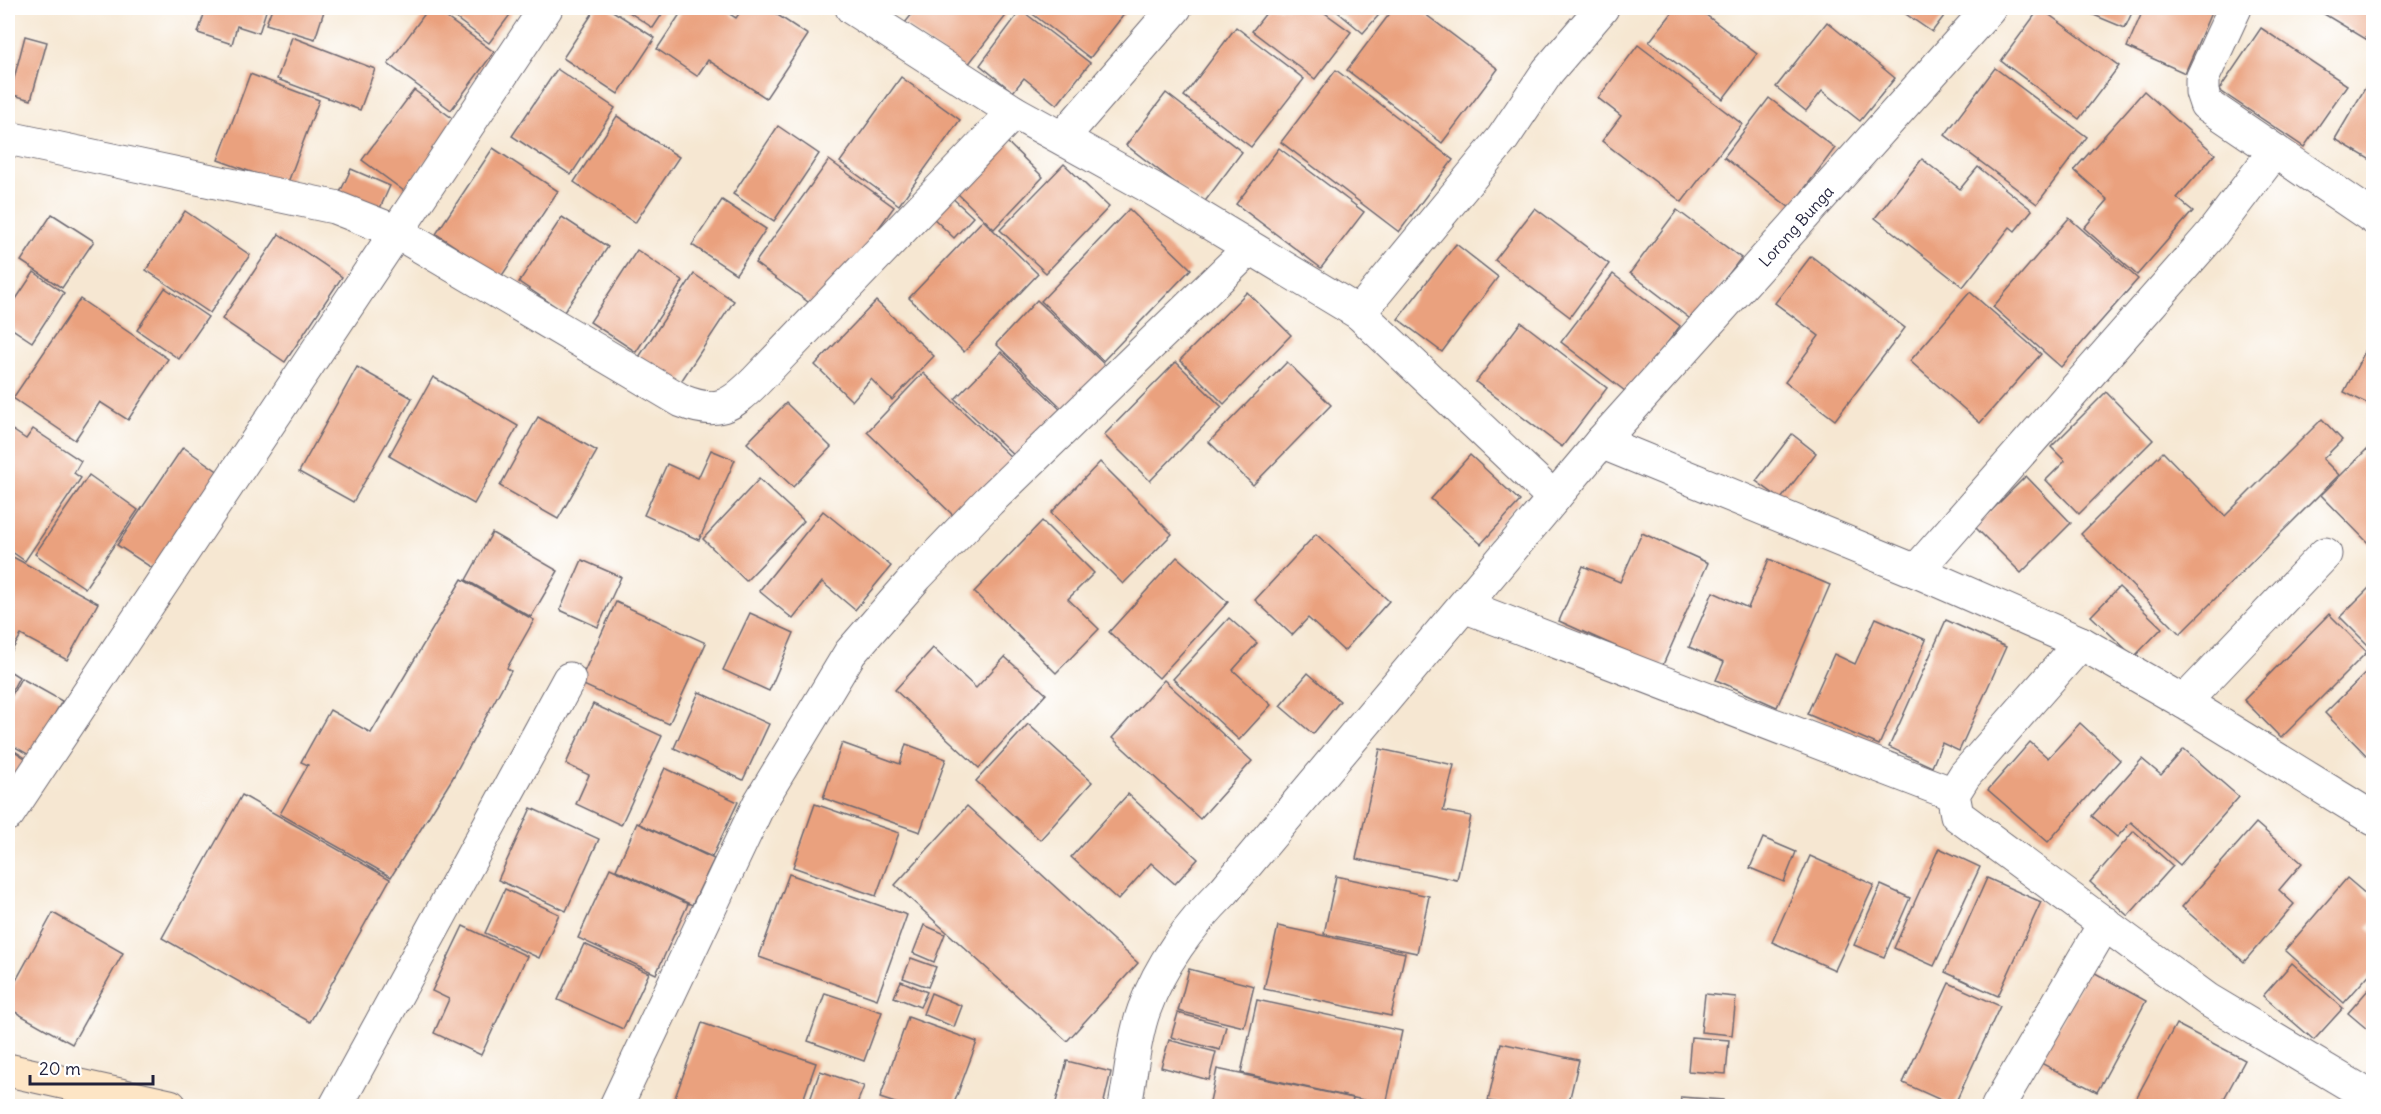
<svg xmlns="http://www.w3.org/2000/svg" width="2381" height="1114" font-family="Delius,sans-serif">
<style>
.building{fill:#eaa17e}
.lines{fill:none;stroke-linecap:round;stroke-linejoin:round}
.street-casing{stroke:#6c6770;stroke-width:35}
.secondary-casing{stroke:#6c6770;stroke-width:35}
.street{stroke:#fff;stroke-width:33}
.secondary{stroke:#fde5c5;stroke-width:33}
.labels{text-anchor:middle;stroke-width:4.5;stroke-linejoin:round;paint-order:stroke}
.street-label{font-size:16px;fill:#22223b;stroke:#fff}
</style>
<rect width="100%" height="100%" fill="#fff"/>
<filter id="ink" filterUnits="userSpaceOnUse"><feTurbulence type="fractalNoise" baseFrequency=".0167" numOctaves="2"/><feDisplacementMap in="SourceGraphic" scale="12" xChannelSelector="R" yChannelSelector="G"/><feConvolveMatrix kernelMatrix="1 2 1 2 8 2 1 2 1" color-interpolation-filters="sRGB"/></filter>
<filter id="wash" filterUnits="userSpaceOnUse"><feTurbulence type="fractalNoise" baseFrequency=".008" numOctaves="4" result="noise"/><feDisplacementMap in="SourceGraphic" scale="24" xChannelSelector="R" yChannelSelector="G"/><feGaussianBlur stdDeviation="1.35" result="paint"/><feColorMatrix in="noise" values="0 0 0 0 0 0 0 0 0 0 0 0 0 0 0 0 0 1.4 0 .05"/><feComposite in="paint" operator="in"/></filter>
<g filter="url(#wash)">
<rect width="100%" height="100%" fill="#f6e7d2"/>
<g id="blocks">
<!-- building -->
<g class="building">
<path d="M206,8H267L259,33L237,26L232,44L198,33Z"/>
<path d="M272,8H325L315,39L266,24Z"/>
<path d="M429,8H433L494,52L451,110L388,64Z"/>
<path d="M442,8H515L489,43Z"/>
<path d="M596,8H608L655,38L618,94L563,58Z"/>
<path d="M623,8H666L653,28Z"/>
<path d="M684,8H720L736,18L743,8H767L808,35L766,98L708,60L697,76L657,49Z"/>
<path d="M917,8H1012L964,70L904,24Z"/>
<path d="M1027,8H1129L1090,58L1026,9Z"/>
<path d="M1270,8H1318L1351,32L1315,79L1252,31Z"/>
<path d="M1333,8H1385L1363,33Z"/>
<path d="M1394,8H1417L1498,69L1442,143L1347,70Z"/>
<path d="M1676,8H1697L1757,54L1723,99L1649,42Z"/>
<path d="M1897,8H1950L1932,32Z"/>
<path d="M2040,8L2119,66L2079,119L2001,61Z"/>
<path d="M2077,8H2134L2125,28Z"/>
<path d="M2144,8H2213L2185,73L2127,47Z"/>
<path d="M2314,8H2374V44Z"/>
<path d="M1021,10L1090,63L1057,105L1024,78L1013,92L980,65Z"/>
<path d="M1827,22L1895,78L1860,121L1822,91L1806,111L1776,87Z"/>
<path d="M1236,27L1304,79L1251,147L1184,96Z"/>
<path d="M2261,28L2347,85L2304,147L2219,90Z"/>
<path d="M25,36L47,42L31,100L10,94Z"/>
<path d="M292,37L375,69L360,110L277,79Z"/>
<path d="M1638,45L1742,124L1682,202L1602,141L1621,116L1598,98Z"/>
<path d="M1995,68L2087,137L2037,204L1945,135Z"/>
<path d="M557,69L615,108L571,175L512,136Z"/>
<path d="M1336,70L1453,160L1399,232L1281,142Z"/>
<path d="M2374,73V162L2335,139Z"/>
<path d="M250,74L319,100L287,185L218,160Z"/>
<path d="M901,77L960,120L899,205L840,162Z"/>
<path d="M414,90L456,121L404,191L362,160Z"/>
<path d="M2144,91L2215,154L2177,198L2193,211L2137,275L2084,228L2108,200L2074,170Z"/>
<path d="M1166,93L1242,152L1203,204L1126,145Z"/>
<path d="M1769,98L1835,148L1790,208L1724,157Z"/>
<path d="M617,116L679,157L635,223L574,182Z"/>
<path d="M778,126L819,154L774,221L733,194Z"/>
<path d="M1004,139L1043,177L994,229L955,191Z"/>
<path d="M493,148L558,191L501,277L436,234Z"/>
<path d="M1279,148L1364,212L1321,268L1236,204Z"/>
<path d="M1922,159L1960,189L1978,167L2032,210L2015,231L2010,227L1963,287L1875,218Z"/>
<path d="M829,160L894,207L819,310L755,263Z"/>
<path d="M1064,164L1109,207L1046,273L1000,230Z"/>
<path d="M351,169L390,186L376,217L337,199Z"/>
<path d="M947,193L973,217L954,238L928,213Z"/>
<path d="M722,200L766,229L736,274L692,245Z"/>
<path d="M1535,208L1609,264L1570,317L1495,260Z"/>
<path d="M1129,209L1191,269L1103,361L1041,301Z"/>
<path d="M1677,210L1741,258L1693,321L1630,273Z"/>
<path d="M185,211L250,255L210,313L146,270Z"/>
<path d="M52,214L94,241L62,288L21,261Z"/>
<path d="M562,217L608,247L564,312L519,282Z"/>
<path d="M2069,218L2138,279L2061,367L1993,307Z"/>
<path d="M983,220L1038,274L964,352L909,298Z"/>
<path d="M279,234L342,277L285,362L222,319Z"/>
<path d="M1456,244L1498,277L1442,352L1398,319Z"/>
<path d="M637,250L683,281L636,352L590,322Z"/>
<path d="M1811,256L1905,328L1835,420L1785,382L1819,336L1775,303Z"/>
<path d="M34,272L64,293L32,342L8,326V311Z"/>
<path d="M694,274L734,301L680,383L639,357Z"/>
<path d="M1613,274L1680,326L1629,394L1561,342Z"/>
<path d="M165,288L208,317L179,359L137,330Z"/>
<path d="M1247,292L1291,335L1224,404L1180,360Z"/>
<path d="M1970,292L2041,354L1980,423L1910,361Z"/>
<path d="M80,299L168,359L128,420L100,402L75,440L13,398Z"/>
<path d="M1037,300L1108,368L1066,412L996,344Z"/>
<path d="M876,301L934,356L892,400L871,379L852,401L815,365Z"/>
<path d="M1521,322L1607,388L1562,447L1476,382Z"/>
<path d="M2374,334V407L2344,392Z"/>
<path d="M1001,352L1064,413L1019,460L955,399Z"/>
<path d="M1176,362L1222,407L1150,481L1104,435Z"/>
<path d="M1287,362L1331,405L1253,485L1209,442Z"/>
<path d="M357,367L412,398L353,502L299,472Z"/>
<path d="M923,373L1014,460L957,519L867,432Z"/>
<path d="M433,377L518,426L474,504L389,456Z"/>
<path d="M2106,392L2153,440L2079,514L2046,480L2065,461L2051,447Z"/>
<path d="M786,403L831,447L793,487L747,443Z"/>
<path d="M538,417L597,451L558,519L500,486Z"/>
<path d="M2322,419L2342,440L2323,459L2339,475L2180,634L2081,534L2163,452L2225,516Z"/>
<path d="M8,427L26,439L33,429L81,461L74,473L81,478L25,561L8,549Z"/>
<path d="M1792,434L1816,453L1781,499L1756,481Z"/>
<path d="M183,447L223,475L158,572L117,545Z"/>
<path d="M2367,449L2374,456V549L2321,495Z"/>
<path d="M711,450L735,460L699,540L644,515L667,464L698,478Z"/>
<path d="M1470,455L1520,501L1481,544L1431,499Z"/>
<path d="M1100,462L1172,534L1123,584L1051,513Z"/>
<path d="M89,475L138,510L85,588L35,554Z"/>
<path d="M2026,476L2071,523L2021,573L1975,527Z"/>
<path d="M759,479L804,521L746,581L703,539Z"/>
<path d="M823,511L891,566L855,610L822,582L793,619L759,591Z"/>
<path d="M1042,521L1094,573L1068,599L1099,629L1056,673L974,592Z"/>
<path d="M492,533L558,571L531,617L466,580Z"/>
<path d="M1642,533L1708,563L1662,667L1559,621L1583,566L1620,582Z"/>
<path d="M1316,534L1389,601L1344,651L1308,618L1292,635L1255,600Z"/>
<path d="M13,557L98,603L67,660L21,635L11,652L8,650V567Z"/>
<path d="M1177,557L1228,602L1159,678L1109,632Z"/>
<path d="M1769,559L1830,585L1777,707L1716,680L1724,662L1689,647L1713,592L1748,608Z"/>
<path d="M582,560L621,577L598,627L560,610Z"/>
<path d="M462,579L534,620L507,668L511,671L452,779L391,877L280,814L308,765L301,762L330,710L371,733Z"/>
<path d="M2374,583V651L2340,617Z"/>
<path d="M2119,587L2162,628L2134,657L2091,616Z"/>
<path d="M616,602L706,643L669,724L579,683Z"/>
<path d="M750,613L794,633L769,691L723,670Z"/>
<path d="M2329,614L2367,652L2281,738L2244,700Z"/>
<path d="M1229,618L1257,643L1233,670L1271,705L1239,740L1173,679Z"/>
<path d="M1876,618L1926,640L1879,745L1807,714L1834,654L1855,664Z"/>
<path d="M1946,620L2006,647L1959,751L1942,743L1932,767L1889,747Z"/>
<path d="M933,648L976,688L1005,657L1046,694L979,768L895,690Z"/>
<path d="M2374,665V754L2369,758L2325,713Z"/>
<path d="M8,670L19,677L8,698Z"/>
<path d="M1308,673L1340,701L1313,734L1280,706Z"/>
<path d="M21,678L62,701L31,756L8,743V702Z"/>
<path d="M1164,680L1252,761L1200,819L1112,738Z"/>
<path d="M699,692L769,724L743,780L674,748Z"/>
<path d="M593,704L662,736L621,825L576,804L589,775L566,764Z"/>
<path d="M2080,723L2120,760L2048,842L1988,790L2030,742L2048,758Z"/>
<path d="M1028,724L1092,782L1040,840L976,781Z"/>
<path d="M842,743L900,764L906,744L946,759L920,832L823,798Z"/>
<path d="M8,747L30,761L8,797Z"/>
<path d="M1380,749L1454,765L1443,811L1471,816L1457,880L1356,859Z"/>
<path d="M2184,749L2239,797L2180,865L2131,822L2117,837L2092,816L2142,759L2161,775Z"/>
<path d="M665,768L738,802L712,857L639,824Z"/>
<path d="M1128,794L1198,859L1175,884L1151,863L1118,900L1071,857Z"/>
<path d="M242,795L390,879L310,1022L162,938Z"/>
<path d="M815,804L899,833L876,896L793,867Z"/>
<path d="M967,806L1138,963L1067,1041L895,885Z"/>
<path d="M531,808L599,839L566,911L498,880Z"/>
<path d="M637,823L714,859L692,905L616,870Z"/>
<path d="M2256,823L2302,863L2279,890L2294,904L2244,962L2182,907Z"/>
<path d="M2134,831L2173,866L2128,916L2090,882Z"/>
<path d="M1763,838L1796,852L1784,882L1750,868Z"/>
<path d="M1939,848L1980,867L1934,966L1894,948Z"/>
<path d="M1810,856L1874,885L1835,970L1772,942Z"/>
<path d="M610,868L688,904L656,974L578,938Z"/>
<path d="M789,874L907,915L877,999L759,957Z"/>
<path d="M1336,876L1429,896L1417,953L1324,934Z"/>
<path d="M1987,878L2041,902L1998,996L1945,972Z"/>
<path d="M2347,878L2374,901V920L2367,928L2374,934V969L2344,1003L2285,950Z"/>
<path d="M1881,885L1910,898L1884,957L1854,945Z"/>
<path d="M505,889L559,914L539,958L485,933Z"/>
<path d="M53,913L123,953L72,1044L8,1008V995Z"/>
<path d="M924,925L945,934L934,962L913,953Z"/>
<path d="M463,926L527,956L481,1055L434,1033L449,999L432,991Z"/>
<path d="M1278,926L1405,953L1391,1016L1264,989Z"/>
<path d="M584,944L649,973L623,1029L558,1000Z"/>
<path d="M911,958L936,967L928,987L903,978Z"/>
<path d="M2292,963L2343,1008L2314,1040L2263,996Z"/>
<path d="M1189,969L1254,986L1244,1027L1178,1011Z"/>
<path d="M2088,969L2146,1001L2097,1092L2039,1062Z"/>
<path d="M901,981L927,992L920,1007L894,997Z"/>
<path d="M1949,983L2000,1006L1954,1106L1903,1083Z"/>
<path d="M2368,990L2374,995V1035L2348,1013Z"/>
<path d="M825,993L882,1012L864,1061L808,1041Z"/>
<path d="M931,993L962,1006L954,1027L923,1014Z"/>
<path d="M1705,994L1736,997L1732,1035L1701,1032Z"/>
<path d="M1257,1000L1402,1031L1386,1105L1241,1073Z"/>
<path d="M1178,1013L1226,1026L1220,1050L1171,1037Z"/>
<path d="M908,1017L977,1042L953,1106H904L880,1098Z"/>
<path d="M702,1023L816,1063L801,1106H672Z"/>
<path d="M2176,1024L2245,1060L2220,1106H2132Z"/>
<path d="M1691,1037L1729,1040L1726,1074L1688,1071Z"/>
<path d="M1169,1040L1216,1052L1209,1080L1161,1067Z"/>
<path d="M1501,1043L1579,1060L1568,1106H1515L1488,1101Z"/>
<path d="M1067,1061L1111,1072L1103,1106H1055Z"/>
<path d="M1217,1069L1353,1098L1351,1106H1209Z"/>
<path d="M820,1071L864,1086L856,1106H808Z"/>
<path d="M1681,1097L1723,1100V1106H1680Z"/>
</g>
</g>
</g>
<g filter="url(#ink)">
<use href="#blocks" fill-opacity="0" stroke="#6c6770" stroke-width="1.5"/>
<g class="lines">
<defs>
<g id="street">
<path d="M852,8L1014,112L1150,187L1359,313L1503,138L1548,71L1602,8"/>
<path d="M2235,8L2202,79V92L2206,104L2374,218"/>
<path d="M1063,137L1175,8"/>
<path d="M8,138L334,207L395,231L682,401C717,415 730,407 756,381L1014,112"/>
<path d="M1359,313L1554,498"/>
<path d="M1601,442L1989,9"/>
<path d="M1916,571L2211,235L2275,151"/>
<path d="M1464,606L1953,794"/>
<path d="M2081,643L1965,775L1953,794L1957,815L2208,1000L2374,1099"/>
<path d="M2184,702L2325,554"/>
<path d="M8,814L546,8"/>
<path d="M336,1106L569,679"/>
<path d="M616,1106L759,804L850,653L917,576L989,501L1250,248"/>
<path d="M1125,1106C1131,1076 1133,1040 1144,1010C1161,963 1189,926 1224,891L1601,442L1916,571L2081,643L2184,702L2374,819"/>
<path d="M1998,1106L2105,923"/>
</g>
<path id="secondary" d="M8,1070L170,1106"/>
</defs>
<!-- street casing -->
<use href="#street" class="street-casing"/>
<!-- secondary casing -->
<use href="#secondary" class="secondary-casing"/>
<!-- street -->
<use href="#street" class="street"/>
<!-- secondary -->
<use href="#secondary" class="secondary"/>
</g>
</g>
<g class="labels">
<!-- street labels -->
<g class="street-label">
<text transform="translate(1796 226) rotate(-48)" y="6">Lorong Bunga</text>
</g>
</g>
<!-- margin -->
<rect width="2381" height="1114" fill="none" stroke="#fff" stroke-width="30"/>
<!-- scale -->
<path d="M30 1075v9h123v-9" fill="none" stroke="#22223b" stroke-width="3"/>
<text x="39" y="1075" font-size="18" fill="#22223b" stroke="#ffffff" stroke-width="4.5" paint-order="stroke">20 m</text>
</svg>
